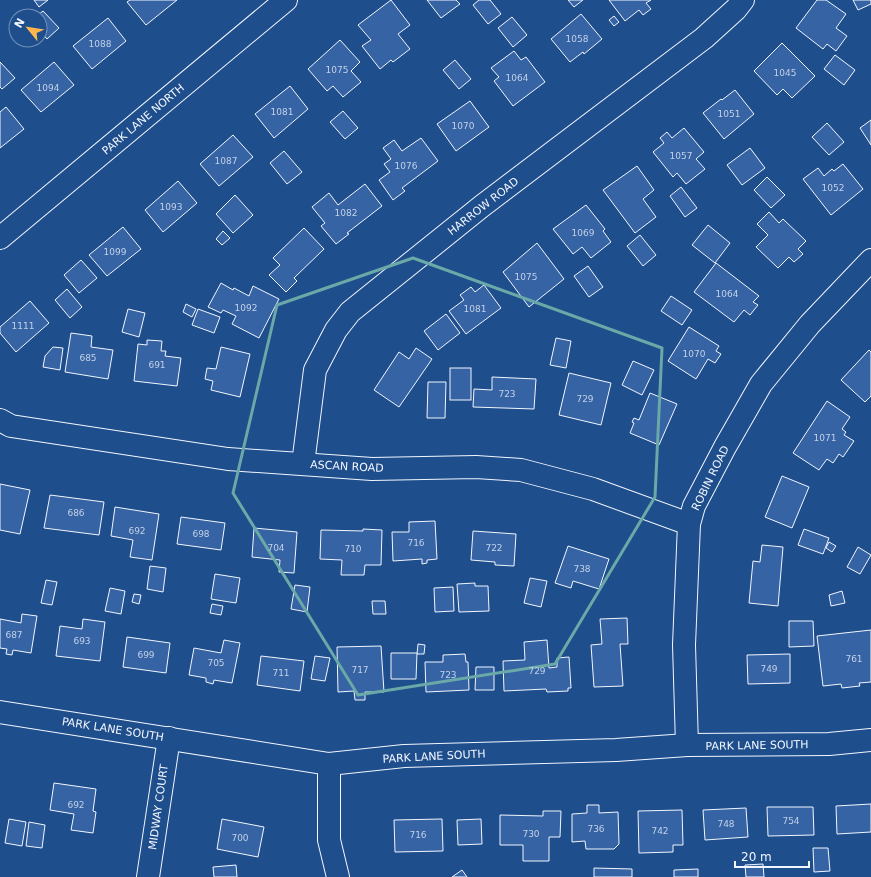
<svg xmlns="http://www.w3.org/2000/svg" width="871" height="877" font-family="'DejaVu Sans',sans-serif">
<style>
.building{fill:#3563a3;stroke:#f2f6ff}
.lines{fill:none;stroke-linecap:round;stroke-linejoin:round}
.minor-casing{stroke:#f2f6ff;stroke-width:24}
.minor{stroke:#1f4e8c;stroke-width:22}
.marked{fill:none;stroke:#6aa9a8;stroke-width:3;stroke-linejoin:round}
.labels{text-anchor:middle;stroke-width:3;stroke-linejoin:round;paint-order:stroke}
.number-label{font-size:9px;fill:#c3d1e8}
.street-label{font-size:11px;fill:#f2f6ff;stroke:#1f4e8c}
</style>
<rect width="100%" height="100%" fill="#1f4e8c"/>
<!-- building -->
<g class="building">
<path d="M34,0H48L39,7Z"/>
<path d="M130,0H177L146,25L127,2Z"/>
<path d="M391,0L410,25L398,34L410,49L393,62L391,60L380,69L362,46L371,40L358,25Z"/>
<path d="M427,0H456L460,4L441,18Z"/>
<path d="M479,0H490L501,14L488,24L473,5Z"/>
<path d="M568,0H583L574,7Z"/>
<path d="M609,0H651L646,3L651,9L643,15L639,10L625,21Z"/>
<path d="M817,0H826L846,14L836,28L847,36L836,51L827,44L823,49L796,28Z"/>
<path d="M853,0H871V4L858,10Z"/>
<path d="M43,11L59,28L47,39L40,31V16H37Z"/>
<path d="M581,14L602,39L584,54L583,52L570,62L551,39Z"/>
<path d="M614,16L619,22L614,26L609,20Z"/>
<path d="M512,17L527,35L513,47L498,28Z"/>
<path d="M108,18L126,41L92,69L73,46Z"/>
<path d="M340,40L360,62L351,71L361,82L343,97L333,86L327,91L308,69Z"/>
<path d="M782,43L815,76L792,98L783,89L777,95L754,71Z"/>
<path d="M514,51L521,60L526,57L545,82L513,106L494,81L499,77L491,68Z"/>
<path d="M835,55L855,70L844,85L824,69Z"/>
<path d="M455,60L471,79L459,89L443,70Z"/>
<path d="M0,62L15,78L2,89L0,87Z"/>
<path d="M54,62L74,85L41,112L21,90Z"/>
<path d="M290,86L308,109L274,138L255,114Z"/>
<path d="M735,90L754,114L724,139L703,113L721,99L722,100Z"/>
<path d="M470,101L489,127L456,151L437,124Z"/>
<path d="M6,107L24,129L0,148V112Z"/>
<path d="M343,111L358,128L345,139L330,122Z"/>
<path d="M871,120V145L860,128Z"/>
<path d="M827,123L844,142L829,155L812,137Z"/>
<path d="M684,128L704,152L696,159L705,169L686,184L677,173L673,177L653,152L664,143L660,138L667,132L672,138Z"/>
<path d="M233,135L253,157L219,186L200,164Z"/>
<path d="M421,138L438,161L402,188L405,191L393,200L379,180L390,172L384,164L391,159L383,148L394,140L402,151Z"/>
<path d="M750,148L765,168L742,185L727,165Z"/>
<path d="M284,151L302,172L287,184L270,163Z"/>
<path d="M843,164L863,189L831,215L803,179L818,168L824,176L832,169L834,171Z"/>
<path d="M637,166L654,190L643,199L656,217L635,233L603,190Z"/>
<path d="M767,177L785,195L771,208L754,190Z"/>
<path d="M178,181L197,203L163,232L145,210Z"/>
<path d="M365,184L382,206L347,233L349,234L336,244L321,226L325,223L312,207L329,193L338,205Z"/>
<path d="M681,187L697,208L685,217L670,196Z"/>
<path d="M235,195L253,215L233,233L216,214Z"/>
<path d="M586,205L605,229L603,231L611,242L591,258L582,247L573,254L553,229Z"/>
<path d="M769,212L779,223L783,219L806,241L798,249L803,254L794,262L789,257L778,268L756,247L768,235L757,224Z"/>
<path d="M708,225L730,243L715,263L692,245Z"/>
<path d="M123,227L141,249L107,276L89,255Z"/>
<path d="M304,228L324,249L294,278L297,281L286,292L269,275L280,265L273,258Z"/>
<path d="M223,231L230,238L222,245L216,239Z"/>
<path d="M640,235L656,255L643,266L627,246Z"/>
<path d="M537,243L564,279L529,307L503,272Z"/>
<path d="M81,260L97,278L79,293L64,275Z"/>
<path d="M716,263L759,296L753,302L758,305L750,315L744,310L734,322L694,292Z"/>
<path d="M588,266L603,287L589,297L574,276Z"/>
<path d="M221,283L233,290L234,288L249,296L253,286L279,299L259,338L232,324L236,316L223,310L221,313L208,307Z"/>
<path d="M484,285L501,308L466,334L449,311L464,300L460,295L471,287L475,292Z"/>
<path d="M67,289L82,307L70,318L55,300Z"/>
<path d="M671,296L692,310L682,325L661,311Z"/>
<path d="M30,301L49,323L16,352L0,333V327Z"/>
<path d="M186,304L196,309L192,317L183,312Z"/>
<path d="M128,309L145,313L139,337L122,332Z"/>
<path d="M198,309L220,317L214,333L192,325Z"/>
<path d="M446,314L460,333L438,350L424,331Z"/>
<path d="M689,327L719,346L716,351L721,354L715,363L708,359L696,379L668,361Z"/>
<path d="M71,333L92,336L91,347L113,350L108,379L65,372Z"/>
<path d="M556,338L571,341L566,368L550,365Z"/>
<path d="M147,340L162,341L161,351H166L165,356L181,358L177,386L134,381L138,344L147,345Z"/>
<path d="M53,347L63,348L60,370L43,367L45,356Z"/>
<path d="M221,347L250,354L240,397L211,390L213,381L205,379L207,368L216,369Z"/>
<path d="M416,348L432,359L399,407L374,390L399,352L409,359Z"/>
<path d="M869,350L871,352V396L865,402L841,380Z"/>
<path d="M633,361L654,370L642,395L622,385Z"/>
<rect x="450" y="368" width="21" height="32"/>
<path d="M569,373L611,383L601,425L559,415Z"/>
<path d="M492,377L536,379L534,409L473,407L474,389L492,390Z"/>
<path d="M428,382H446L445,418H427Z"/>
<path d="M650,393L677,404L659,445L630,433L634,423L632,422L634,418L639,420Z"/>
<path d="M827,401L850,417L842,429L846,432L844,435L854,441L843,457L839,454L833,463L827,459L819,470L793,453Z"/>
<path d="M782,476L809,487L792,528L765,517Z"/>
<path d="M0,484L30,490L20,534L0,530Z"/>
<path d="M50,495L104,502L99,535L44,528Z"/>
<path d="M115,507L159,514L152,560L130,557L133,540L111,536Z"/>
<path d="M181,517L225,523L221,550L177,544Z"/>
<path d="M435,521L437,559L427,560V563L422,564V559L393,561L392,532H409V522Z"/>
<path d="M254,528L297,532L294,573L279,572L280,560L252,557Z"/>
<path d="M363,529L382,530L381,565H365L364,575H341L342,560L320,559L321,530L363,531Z"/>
<path d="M804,529L829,538L823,554L798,545Z"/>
<path d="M473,531L516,534L514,566L495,565V562L471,560Z"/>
<path d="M829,542L836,546L832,552L826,548Z"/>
<path d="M762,545L783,547L778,606L749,603L753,561L760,562Z"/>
<path d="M568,546L609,559L599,589L573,581L571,588L555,583Z"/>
<path d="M858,547L871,555L860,574L847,567Z"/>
<path d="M150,566L166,568L163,592L147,589Z"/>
<path d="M215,574L240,578L236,603L211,599Z"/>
<path d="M530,578L547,581L541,607L524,603Z"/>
<path d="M46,580L57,582L52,605L41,603Z"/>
<path d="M475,583V586H488L489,611L459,612L457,584Z"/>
<path d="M295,585L310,587L307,612L291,609Z"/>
<path d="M453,587L454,611L435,612L434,588Z"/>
<path d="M110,588L125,591L121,614L105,611Z"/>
<path d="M842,591L845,603L831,606L829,595Z"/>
<path d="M134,594L141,595L139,604L132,602Z"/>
<path d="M372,601H385L386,614H373Z"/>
<path d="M212,604L223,606L221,615L210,613Z"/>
<path d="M22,614L37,616L31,653L13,650L12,655L6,654L7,649L0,648V619L21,623Z"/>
<path d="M627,618L628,644H620L623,686L594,687L591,645L602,644L600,619Z"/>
<path d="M83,619L105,622L100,661L56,656L60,626L82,629Z"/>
<path d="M789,621H813L814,646L789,647Z"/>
<path d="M871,630V682L859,683L860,686L842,688L841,684L823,686L817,636Z"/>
<path d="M127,637L170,643L166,673L123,667Z"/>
<path d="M224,640L240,643L232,683L214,680L213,684L206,682V678L189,675L194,648L221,653Z"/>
<path d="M547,640L549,668L557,667V658L569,657L571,688H568V691L547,692L546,689L504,691L503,661L525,660L524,642Z"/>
<path d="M418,644L425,645L424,654H417Z"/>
<path d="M381,646L384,692H365V700H355L354,691L338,692L337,647Z"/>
<path d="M391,653H417L416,679H391Z"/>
<path d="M465,654L466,662H468L469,690L426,692L425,662H443V655Z"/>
<path d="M790,654V683L748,684L747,655Z"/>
<path d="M261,656L304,661L300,691L257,685Z"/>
<path d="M315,656L330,658L325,681L311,679Z"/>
<path d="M476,667H494V690H475Z"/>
<path d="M54,783L96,789L93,811L96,812L93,833L71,830L74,814L50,810Z"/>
<path d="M871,804V832L837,834L836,806Z"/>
<path d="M587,805H599V813L618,812L619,844L614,849H586L585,841L572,842V814L587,813Z"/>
<path d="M767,807H813L814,835L768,836Z"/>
<path d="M746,808L748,837L705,840L703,810Z"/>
<path d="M682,810L683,845H673V852L639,853L638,811Z"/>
<path d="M543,811H561L560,837H549V861H523V845H500V815L543,816Z"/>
<path d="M9,819L26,822L22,846L5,843Z"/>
<path d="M222,819L264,827L258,857L217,849Z"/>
<path d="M442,819L443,851L395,852L394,820Z"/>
<path d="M481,819L482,844L458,845L457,820Z"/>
<path d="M29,822L45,825L42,848L26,846Z"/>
<path d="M813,848H828L830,871L814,872Z"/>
<path d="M763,864L764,877H746L745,865Z"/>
<path d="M236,865L237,877H214L213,867Z"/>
<path d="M594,868L632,869V877H594Z"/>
<path d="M698,869V877H674V870Z"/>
<path d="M462,870L467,877H452Z"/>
</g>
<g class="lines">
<defs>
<g id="minor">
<path d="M0,238L286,0"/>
<path d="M0,420L11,426L228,459L372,469L476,467L521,470L593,489L689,524"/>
<path d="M303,464L315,370L336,330L350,312L482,206L704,38L736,9L743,0"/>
<path d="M0,712L329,764L404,756L616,750L687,745L829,744L871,740"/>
<path d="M687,745L684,645L689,524L694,506L725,447L761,384L810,324L871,260"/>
<path d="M329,764V840L338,877"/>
<path d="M148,877L169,738"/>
</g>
</defs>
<!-- minor casing -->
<use href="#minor" class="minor-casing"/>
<!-- minor -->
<use href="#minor" class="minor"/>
</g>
<!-- marked area -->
<path class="marked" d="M413,258L662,348L655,497L555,664L358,695L233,493L277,305Z"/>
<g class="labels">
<!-- number labels -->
<g class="number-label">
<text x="577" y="42">1058</text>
<text x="100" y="47">1088</text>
<text x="337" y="73">1075</text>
<text x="785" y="76">1045</text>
<text x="517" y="81">1064</text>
<text x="48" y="91">1094</text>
<text x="282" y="115">1081</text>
<text x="729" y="117">1051</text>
<text x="463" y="129">1070</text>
<text x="681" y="159">1057</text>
<text x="226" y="164">1087</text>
<text x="406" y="169">1076</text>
<text x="833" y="191">1052</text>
<text x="171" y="210">1093</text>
<text x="346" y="216">1082</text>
<text x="583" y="236">1069</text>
<text x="115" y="255">1099</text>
<text x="526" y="280">1075</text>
<text x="727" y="297">1064</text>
<text x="246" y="311">1092</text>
<text x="475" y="312">1081</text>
<text x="23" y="329">1111</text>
<text x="694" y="357">1070</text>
<text x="88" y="361">685</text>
<text x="157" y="368">691</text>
<text x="507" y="397">723</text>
<text x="585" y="402">729</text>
<text x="825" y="441">1071</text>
<text x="76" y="516">686</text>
<text x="137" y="534">692</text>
<text x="201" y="537">698</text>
<text x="416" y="546">716</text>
<text x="276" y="551">704</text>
<text x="494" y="551">722</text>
<text x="353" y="552">710</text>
<text x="582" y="572">738</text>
<text x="14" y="638">687</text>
<text x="82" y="644">693</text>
<text x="146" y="658">699</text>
<text x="854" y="662">761</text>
<text x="216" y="666">705</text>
<text x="769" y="672">749</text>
<text x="360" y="673">717</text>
<text x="537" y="674">729</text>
<text x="281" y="676">711</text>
<text x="448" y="678">723</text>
<text x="76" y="808">692</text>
<text x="791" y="824">754</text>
<text x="726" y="827">748</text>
<text x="596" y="832">736</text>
<text x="660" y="834">742</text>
<text x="531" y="837">730</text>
<text x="418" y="838">716</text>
<text x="240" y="841">700</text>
</g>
<!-- street labels -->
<g class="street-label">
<text transform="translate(143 119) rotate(-40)" y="4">PARK LANE NORTH</text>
<text transform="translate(483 206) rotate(-38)" y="4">HARROW ROAD</text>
<text transform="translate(347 466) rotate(3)" y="4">ASCAN ROAD</text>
<text transform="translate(710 478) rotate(-64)" y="4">ROBIN ROAD</text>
<text transform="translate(113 729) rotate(9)" y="4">PARK LANE SOUTH</text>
<text transform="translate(757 745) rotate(-1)" y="4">PARK LANE SOUTH</text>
<text transform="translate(434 756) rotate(-3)" y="4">PARK LANE SOUTH</text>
<text transform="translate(158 807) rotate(-82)" y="4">MIDWAY COURT</text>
</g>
</g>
<!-- north arrow -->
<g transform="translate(28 28) rotate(300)"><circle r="19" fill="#1f4e8c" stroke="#7391ba"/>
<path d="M0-3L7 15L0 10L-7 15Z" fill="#ffb74d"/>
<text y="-6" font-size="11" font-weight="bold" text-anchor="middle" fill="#f2f6ff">N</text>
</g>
<!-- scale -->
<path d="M735 861v6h74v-6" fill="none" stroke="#f2f6ff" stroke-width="2"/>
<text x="741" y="861" font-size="12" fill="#f2f6ff" stroke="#1f4e8c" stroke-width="3" paint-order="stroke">20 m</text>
</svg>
